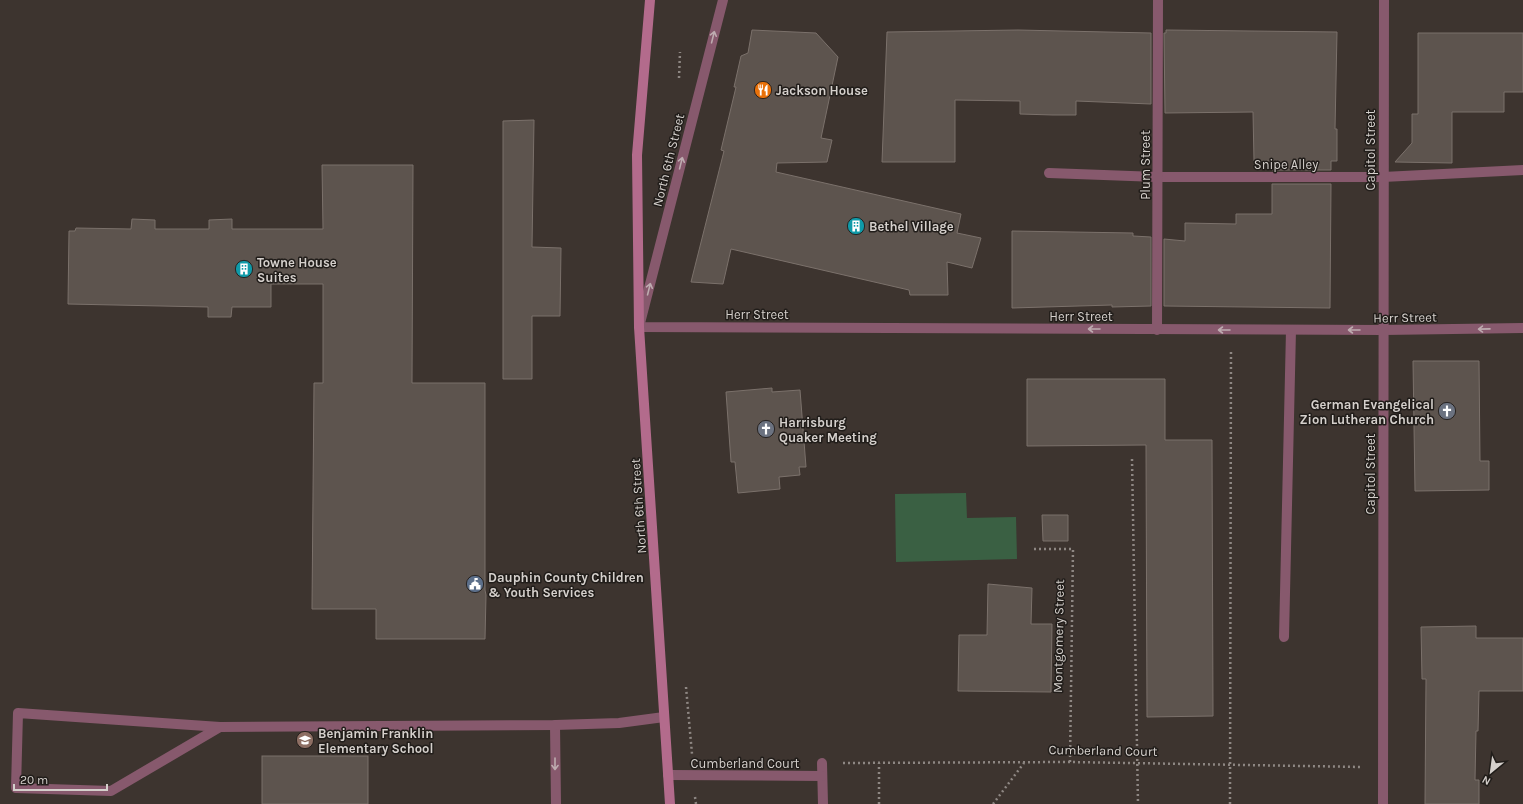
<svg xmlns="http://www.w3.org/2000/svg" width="1523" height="804" font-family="Karla,sans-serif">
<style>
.green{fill:#3a6043}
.building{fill:#5d544e;stroke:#7b716b}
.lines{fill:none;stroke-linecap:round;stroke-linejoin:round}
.path{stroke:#8e8783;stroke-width:2.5;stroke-dasharray:2 3;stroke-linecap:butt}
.lane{stroke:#87596d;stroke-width:10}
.street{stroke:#87596d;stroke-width:10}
.secondary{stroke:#b36b8c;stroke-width:10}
.oneway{stroke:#beacb0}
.labels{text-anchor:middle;stroke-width:3;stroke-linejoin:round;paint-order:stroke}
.poi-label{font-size:13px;font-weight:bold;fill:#d5d0cc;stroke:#211d1a;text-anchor:start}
.street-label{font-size:13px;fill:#d5d0cc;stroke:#211d1a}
</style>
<rect width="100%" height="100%" fill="#3d342f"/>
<!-- green -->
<path class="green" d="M966,493L967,518L1016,517L1017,559L896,562L895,494Z"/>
<!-- building -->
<g class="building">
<path d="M752,30L816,33L838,57L821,138L832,140L827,162L777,163L776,172L961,214L957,233L981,238L972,268L947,262L948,295H910L909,290L731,249L723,284L691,282L724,151L721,150L736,87H734L741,56L748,53Z"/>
<path d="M1018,30L1151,33V104L1076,101V115H1053L1020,114V101L955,100V162H882L887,32Z"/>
<path d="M1166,30L1337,32L1335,129H1337V161H1331V170H1272V161H1254L1253,112L1165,113L1164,33H1166Z"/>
<path d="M1418,33H1523V92H1504V112H1452V163L1395,162L1412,143V114H1418Z"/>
<path d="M534,120L532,247L561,248L560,316H532V379H503V121Z"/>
<path d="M322,165H413L412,383H485V590L486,595L485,639H376V609H312L314,383H323V284H271V307H232L231,317H208V307L68,304L69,231H75L76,228L131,229L132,219L155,220V229H209V220L232,219V229H323Z"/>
<path d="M1272,184H1331L1330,308L1164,306V239L1185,241V223L1236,224V214H1272Z"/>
<path d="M1012,231L1133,233V236L1151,237V306L1112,307V305L1012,308Z"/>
<path d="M1413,361H1479L1480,461H1489V490L1415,491Z"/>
<path d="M1027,379H1165V440H1212L1213,716L1147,717L1146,445L1027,446Z"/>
<path d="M772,388V392L800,390L806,467H799L800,475L779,477L780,489L738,493L735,462H731L726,392Z"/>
<path d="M1042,515H1068V541H1043Z"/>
<path d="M988,584L1032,588L1031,624H1052L1051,692L958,691L959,635H987Z"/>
<path d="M1476,626V638H1523V691H1479L1478,731H1476L1475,780H1479V804H1425L1426,679H1422L1421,627Z"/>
<rect x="262" y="756" width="106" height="48"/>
</g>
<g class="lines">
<!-- path -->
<g class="path">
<path d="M679,78L680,52"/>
<path d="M1132,459L1138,804"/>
<path d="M1034,549H1073L1070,762"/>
<path d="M686,687L692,754"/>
<path d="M843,763L1070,762L1362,767"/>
<path d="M695,797L696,804"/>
<path d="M879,804V763"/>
<path d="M993,804L1024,763"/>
<path d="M1230,804L1231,351"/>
</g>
<!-- lane -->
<g class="lane">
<path d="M1049,173L1158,177H1383L1523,170"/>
<path d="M1284,637L1291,330"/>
<path d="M555,725L556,804"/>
<path d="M220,727L111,791L16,788L18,713L220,727L555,725L619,723L664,717"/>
</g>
<!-- street -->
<g class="street">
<path d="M723,0L639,327L1384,330L1523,328"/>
<path d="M1157,330L1158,0"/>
<path d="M822,763L823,804"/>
<path d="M668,775L822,776"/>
<path d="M1383,804L1384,0"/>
</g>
<!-- secondary -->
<path class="secondary" d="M650,0L637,155L639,327L670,804"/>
</g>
<!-- one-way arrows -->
<defs><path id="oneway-shaft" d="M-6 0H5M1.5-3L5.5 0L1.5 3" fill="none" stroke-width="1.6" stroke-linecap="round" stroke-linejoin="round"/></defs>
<g class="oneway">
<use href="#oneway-shaft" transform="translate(713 37) rotate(-76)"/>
<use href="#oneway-shaft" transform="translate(681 163) rotate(-76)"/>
<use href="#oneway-shaft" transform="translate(649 289) rotate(-76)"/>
<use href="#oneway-shaft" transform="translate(1094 329) rotate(-180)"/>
<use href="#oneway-shaft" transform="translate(1484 329) rotate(179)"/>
<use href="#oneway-shaft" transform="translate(1224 330) rotate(-180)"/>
<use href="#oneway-shaft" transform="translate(1354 330) rotate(-180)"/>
<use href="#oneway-shaft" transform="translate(555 764) rotate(90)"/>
</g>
<!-- icons -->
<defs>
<symbol id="restaurant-disc" viewBox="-11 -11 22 22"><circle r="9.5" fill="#e8710a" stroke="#211d1a"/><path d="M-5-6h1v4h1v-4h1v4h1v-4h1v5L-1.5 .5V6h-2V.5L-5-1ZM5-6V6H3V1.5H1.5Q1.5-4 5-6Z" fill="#fff"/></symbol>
<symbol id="building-disc" viewBox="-11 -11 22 22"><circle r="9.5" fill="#0f9aa8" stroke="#211d1a"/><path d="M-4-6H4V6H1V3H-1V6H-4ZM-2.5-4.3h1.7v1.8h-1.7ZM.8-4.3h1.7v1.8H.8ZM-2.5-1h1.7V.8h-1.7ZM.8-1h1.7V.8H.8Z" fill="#fff"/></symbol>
<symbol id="church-disc" viewBox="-11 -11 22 22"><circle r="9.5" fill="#6b7280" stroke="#211d1a"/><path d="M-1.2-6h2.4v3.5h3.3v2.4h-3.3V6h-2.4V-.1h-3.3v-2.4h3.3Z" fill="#fff"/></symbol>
<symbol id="civic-disc" viewBox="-11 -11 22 22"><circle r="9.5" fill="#5c6f8a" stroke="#211d1a"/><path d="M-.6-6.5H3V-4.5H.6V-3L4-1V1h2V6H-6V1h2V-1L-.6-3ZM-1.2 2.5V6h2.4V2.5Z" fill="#fff"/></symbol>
<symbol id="school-disc" viewBox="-11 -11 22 22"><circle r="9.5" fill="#8d6e63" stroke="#211d1a"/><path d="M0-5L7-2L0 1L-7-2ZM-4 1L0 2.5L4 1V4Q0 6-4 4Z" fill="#fff"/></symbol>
</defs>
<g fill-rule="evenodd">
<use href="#restaurant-disc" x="753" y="80" width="20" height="20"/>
<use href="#building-disc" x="846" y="216" width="20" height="20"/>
<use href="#building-disc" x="234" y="259" width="20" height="20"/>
<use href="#church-disc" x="1437" y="401" width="20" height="20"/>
<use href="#church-disc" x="756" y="419" width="20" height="20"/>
<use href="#civic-disc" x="465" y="574" width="20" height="20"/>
<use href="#school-disc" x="295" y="730" width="20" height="20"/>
</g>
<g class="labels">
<!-- poi labels -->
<g class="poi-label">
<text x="776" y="95">Jackson House</text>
<text x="869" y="231">Bethel Village</text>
<text x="257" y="267">Towne House<tspan x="257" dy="15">Suites</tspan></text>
<text x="1434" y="409" text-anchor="end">German Evangelical<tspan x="1434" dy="15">Zion Lutheran Church</tspan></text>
<text x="779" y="427">Harrisburg<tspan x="779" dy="15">Quaker Meeting</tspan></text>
<text x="488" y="582">Dauphin County Children<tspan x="488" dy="15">&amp; Youth Services</tspan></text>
<text x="318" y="738">Benjamin Franklin<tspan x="318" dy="15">Elementary School</tspan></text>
</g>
<!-- street labels -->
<g class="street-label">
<text transform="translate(1370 150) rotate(-90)" y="5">Capitol Street</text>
<text transform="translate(668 160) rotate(-76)" y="5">North 6th Street</text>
<text x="1286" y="169">Snipe Alley</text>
<text transform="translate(1145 165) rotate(-90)" y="5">Plum Street</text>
<text x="757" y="319">Herr Street</text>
<text x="1081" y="321">Herr Street</text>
<text transform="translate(1405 317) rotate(-1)" y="5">Herr Street</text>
<text transform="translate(1370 474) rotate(-90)" y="5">Capitol Street</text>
<text transform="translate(638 506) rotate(-94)" y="5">North 6th Street</text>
<text transform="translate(1058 636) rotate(-89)" y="5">Montgomery Street</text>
<text transform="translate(1103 750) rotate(1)" y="5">Cumberland Court</text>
<text x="745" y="768">Cumberland Court</text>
</g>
</g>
<!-- north arrow -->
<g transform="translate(1491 772) rotate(209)" stroke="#211d1a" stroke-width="3" paint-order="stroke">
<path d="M0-3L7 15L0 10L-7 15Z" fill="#d5d0cc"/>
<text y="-6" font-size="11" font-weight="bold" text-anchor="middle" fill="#d5d0cc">N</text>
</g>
<!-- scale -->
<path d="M14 784v6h93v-6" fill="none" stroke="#d5d0cc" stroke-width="2"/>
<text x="20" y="784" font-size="12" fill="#d5d0cc" stroke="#211d1a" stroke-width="3" paint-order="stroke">20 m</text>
</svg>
